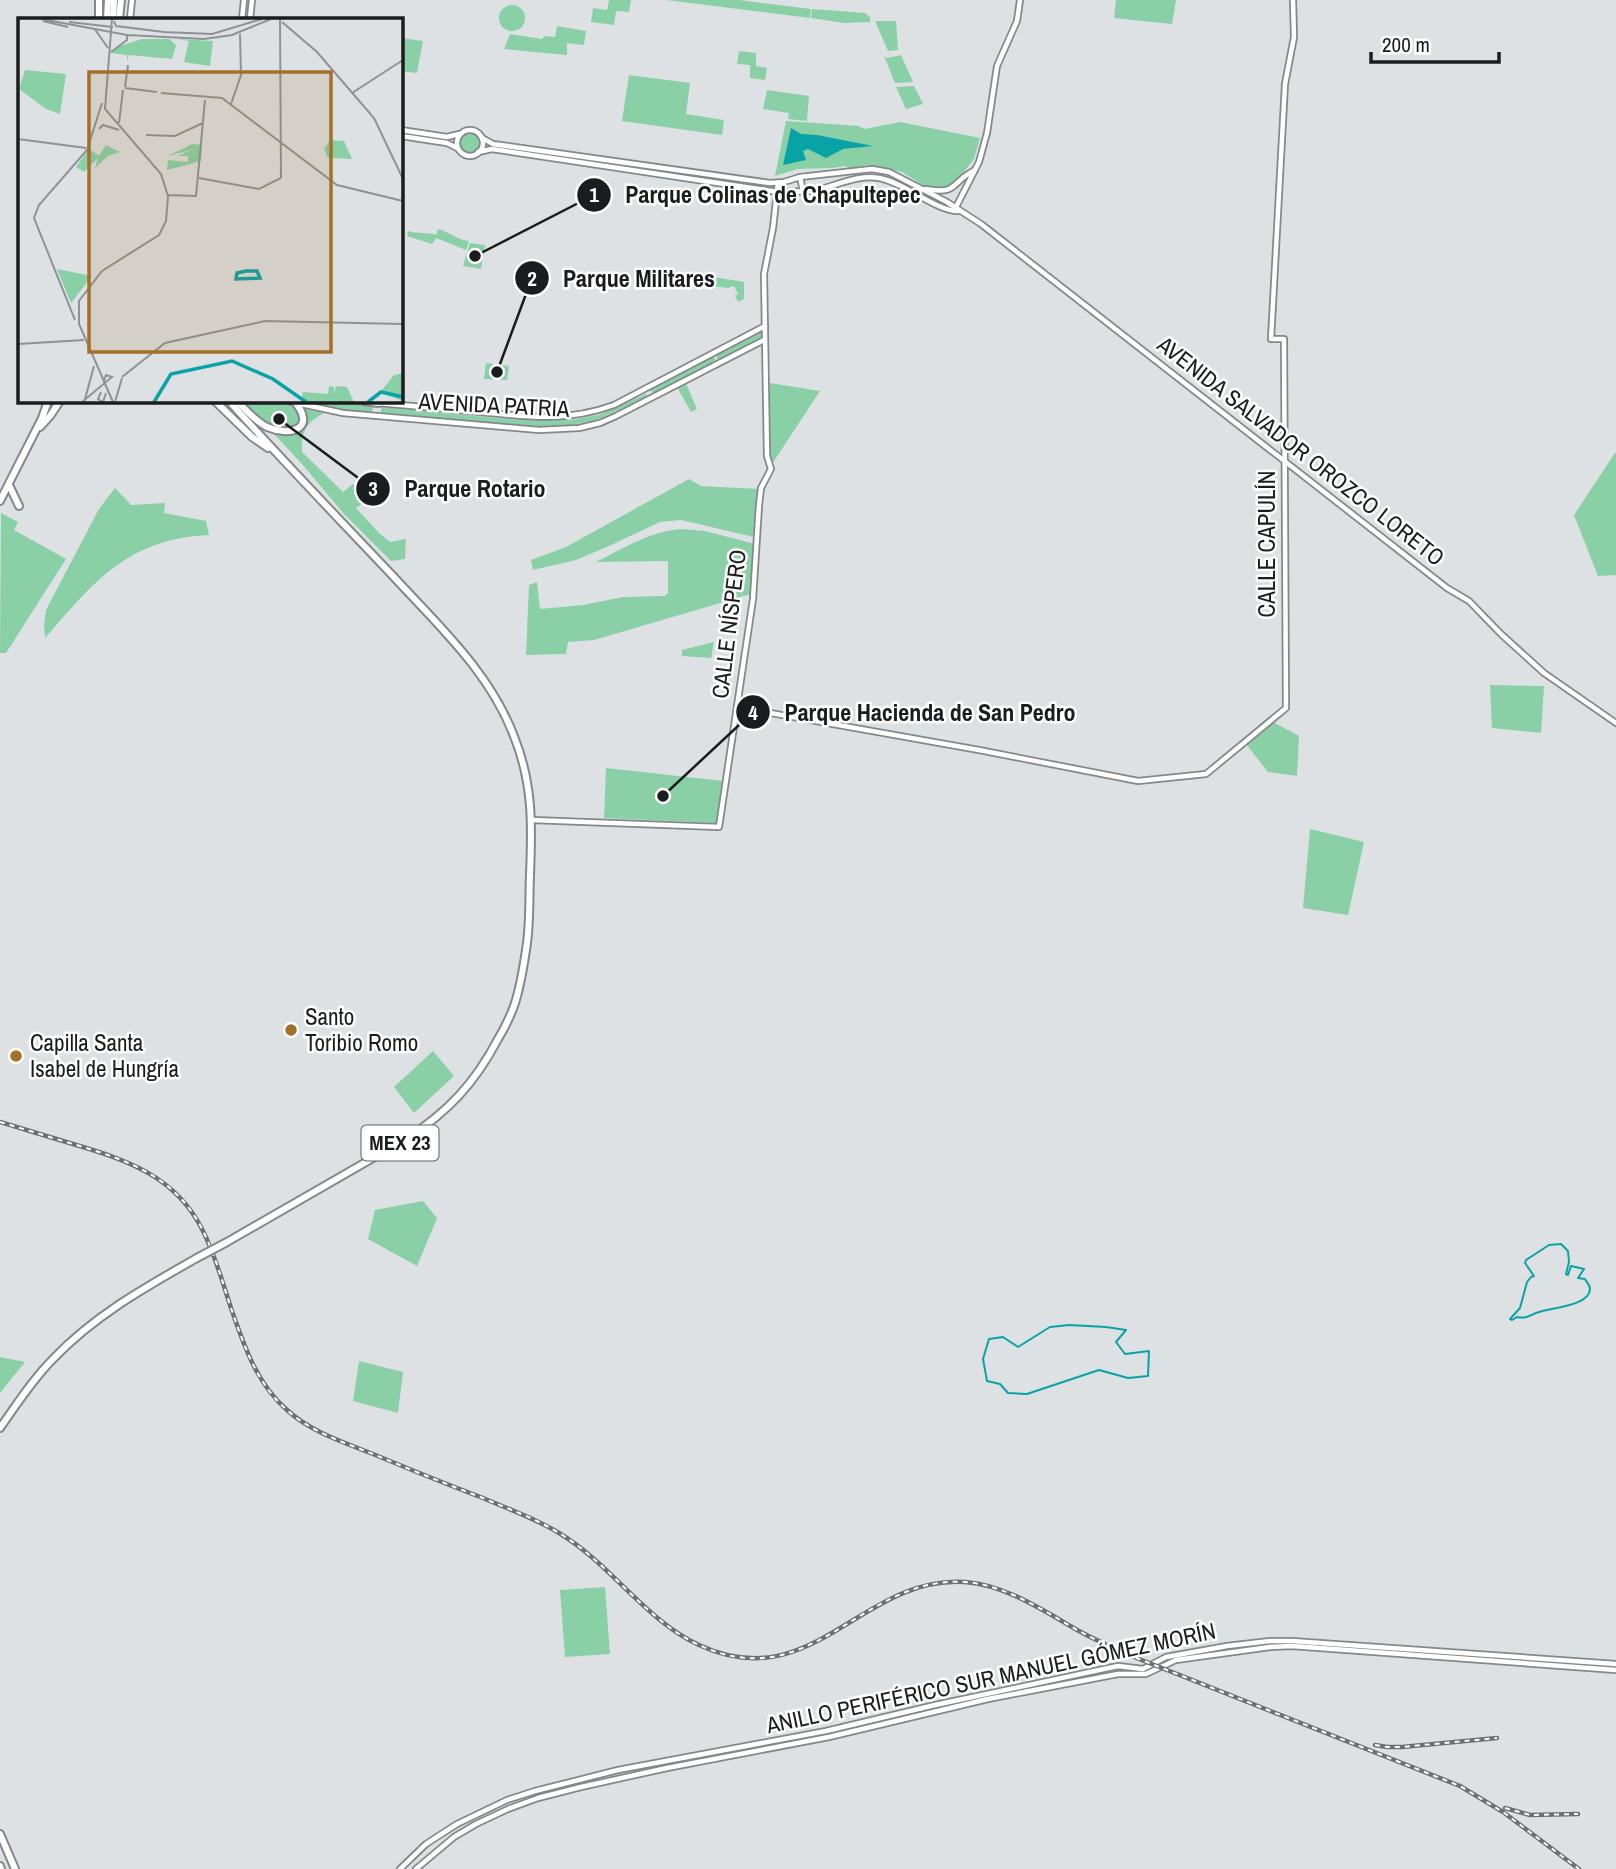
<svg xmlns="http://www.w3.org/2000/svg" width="1616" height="1869" font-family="'Archivo Narrow',sans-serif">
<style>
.green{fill:#89d0a7}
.water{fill:#09a3a6}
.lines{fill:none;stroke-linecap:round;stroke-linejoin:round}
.stream{stroke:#09a3a6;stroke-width:2}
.minor-casing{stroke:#84888b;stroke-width:8}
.highway-casing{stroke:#84888b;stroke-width:10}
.minor{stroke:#fff;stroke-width:4.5}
.highway{stroke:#fff;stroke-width:6}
.rail-casing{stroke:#6d6f71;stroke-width:4.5}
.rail{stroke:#fff;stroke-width:2;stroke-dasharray:5;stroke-linecap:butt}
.highway-bridge-casing{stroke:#84888b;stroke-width:10;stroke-linecap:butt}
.highway-bridge{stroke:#fff;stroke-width:6}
.poi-dot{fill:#a46f29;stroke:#fff;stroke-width:2.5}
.labels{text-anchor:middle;stroke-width:5;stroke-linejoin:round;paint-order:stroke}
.shield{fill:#fff;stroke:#5f6061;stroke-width:2}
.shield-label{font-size:21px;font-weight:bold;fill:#1b1c1d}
.street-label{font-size:23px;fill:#1b1c1d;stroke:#fff}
.poi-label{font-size:23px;fill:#1b1c1d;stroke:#fff;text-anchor:start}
.inset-river{fill:none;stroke:#09a3a6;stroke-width:3.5}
.inset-road{fill:none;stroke:#8f9294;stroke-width:2}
.view{fill:#a46f29;fill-opacity:0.15;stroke:#a46f29;stroke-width:3.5}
.inset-edge{fill:none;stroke:#1b1c1d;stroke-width:3.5}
.leader{fill:none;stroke:#1b1c1d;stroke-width:2.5}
.callout-dot{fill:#1b1c1d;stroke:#fff;stroke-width:2.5}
.mark-label{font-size:21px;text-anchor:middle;font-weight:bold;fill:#fff}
.callout-label{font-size:24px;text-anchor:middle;font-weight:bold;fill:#1b1c1d;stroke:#fff;stroke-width:5;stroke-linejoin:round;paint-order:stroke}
</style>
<rect width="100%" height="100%" fill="#dde1e4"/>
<!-- green -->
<g class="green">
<path d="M609,0H631L629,12L616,11L614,25L591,22L593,8L607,10Z"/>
<path d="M666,0H739L811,9L810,18Z"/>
<path d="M1116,0H1176L1172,24L1114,18Z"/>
<circle cx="512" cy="18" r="13"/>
<path d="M812,9L865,13L870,17V22L844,23L811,18Z"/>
<path d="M875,21H896L898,50L888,51Z"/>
<path d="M557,26L586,31L584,45L567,43V55L504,49L510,34L542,39L544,36L555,37Z"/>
<path d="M401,38L423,41L417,73L401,71Z"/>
<path d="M739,51L756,53V66L767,68L765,80L750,78V65L737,64Z"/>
<path d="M901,55L913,82L895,83L884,56L887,58Z"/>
<path d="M629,75L690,83L686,114L724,120L722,135L622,121Z"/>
<path d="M914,86L923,104L906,109L896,87Z"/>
<path d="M767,90L809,96L807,121L788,119L789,113L763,109Z"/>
<path d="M786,121L859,126L864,129L900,122L980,138L974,159L954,184L947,187L941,188L923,185L902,172L875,166L866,165L849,169L846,166L832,168L798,169L775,176Z"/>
<circle cx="470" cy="143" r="13"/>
<path d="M438,229C449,232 458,240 469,241L466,250L436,238L432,244L407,236L408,231C418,234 427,232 436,235Z"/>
<path d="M470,243L485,245L481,269L463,266Z"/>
<path d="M714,277L744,282V299L738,302L735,296L738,294L734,286L728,288L713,286Z"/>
<path d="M763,327L765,340L719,362L714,352Z"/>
<path d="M712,354L718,364L685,381L697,409L691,412L676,385L654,396L649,387Z"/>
<path d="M486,363L509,366L507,380L484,379Z"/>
<path d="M770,383L820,391L772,464L770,455Z"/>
<path d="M646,394L648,397L596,420L566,426L528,427L381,413V407L519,420H570L599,415Z"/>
<path d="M242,401H269L293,407L300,415C297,436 276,431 263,422C254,417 248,408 242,401Z"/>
<path d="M296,401H371L374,407L371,413L345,411Z"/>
<path d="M303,409L324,413C306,423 301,431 302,452L343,492L353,484L367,500L356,508L379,533L390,542L406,539L405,559L391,561L344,514L302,464L274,434L290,435L299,434L307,416Z"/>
<path d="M1615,453H1616V575L1598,576L1574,515Z"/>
<path d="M689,479L701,486L759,489L754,537L681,520L660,522L609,546L576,560L533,570L531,560L566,547Z"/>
<path d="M115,488L131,505L165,503L164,513L206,521L209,535C127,539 95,581 45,638L44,625L46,610L99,509Z"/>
<path d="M1,513L18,522L14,530L66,559L6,653H0Z"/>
<path d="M680,529L705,531L755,544L751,594L594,640L568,642L566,654L526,655L529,585L537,582L540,609L583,605L623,597L665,596L668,593V561L596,562C624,548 649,532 680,529Z"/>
<path d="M714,642L711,658L682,656V650Z"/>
<path d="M1490,685L1544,686L1541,733L1492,728Z"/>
<path d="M1273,722L1299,736L1297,776L1268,772L1246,744Z"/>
<path d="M606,768L723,781L717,823L604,818Z"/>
<path d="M1310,829L1364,842L1348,915L1303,908Z"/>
<path d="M433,1051L454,1076L414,1113L394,1087Z"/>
<path d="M423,1201L437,1218L417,1266L368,1239L375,1210Z"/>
<path d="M0,1357L25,1362L0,1393Z"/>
<path d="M359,1361L403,1372L398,1413L353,1401Z"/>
<path d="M605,1587L610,1654L565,1657L560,1590Z"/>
</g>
<!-- water -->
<path class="water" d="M791,128L801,134L817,135L873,146L843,149L826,158L808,149L803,151L806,160L783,165Z"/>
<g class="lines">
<!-- stream -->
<g class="stream">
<path d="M1561,1244L1568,1251L1569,1262L1566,1274L1568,1275L1571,1266L1584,1269L1578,1278L1585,1279C1587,1283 1590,1285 1590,1289C1590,1306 1549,1308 1539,1312C1530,1315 1527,1319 1517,1317L1512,1320L1510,1319L1520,1308L1527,1282L1531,1277L1534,1276L1525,1263L1526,1260L1549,1245Z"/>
<path d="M1069,1325L1106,1327L1126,1330L1116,1342L1125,1354L1149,1351L1148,1376L1128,1378L1099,1370L1027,1394L1008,1393L1000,1384L987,1381L983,1359L989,1339L1003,1337L1018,1347L1050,1327Z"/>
</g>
<defs>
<g id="minor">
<path d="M130,19L132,0"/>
<path d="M242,19L244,0"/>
<path d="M250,19L252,0"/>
<path d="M401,130L447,137L459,134"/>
<circle cx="470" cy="143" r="13"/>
<path d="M401,136L447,143L457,148"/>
<path d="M482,138L493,144L770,183L784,182L800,177L872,169L889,172L947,202L981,224L1447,588L1469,601L1501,634L1544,673L1616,723"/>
<path d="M478,152L492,149L778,192C790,192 803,192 816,190C836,186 858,174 879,178C904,182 937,212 959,211"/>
<path d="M800,177L803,191"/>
<path d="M925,189C960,195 950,182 975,170"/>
<path d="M956,207L979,162L987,133L997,66L1017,21L1020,0"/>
<path d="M287,401L343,413L539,430L579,428L600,423L616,416L764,340"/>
<path d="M378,403C412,406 446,409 480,412C528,417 568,422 614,405L765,326"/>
<path d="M737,707L979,750L1138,781L1206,774L1286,708L1284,339H1271L1285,84L1294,37L1293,0"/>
<path d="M532,820L719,827L753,599L759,505L761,488L771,469L767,456L764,274L773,228L778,183"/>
<path d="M400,1869L426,1844L457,1824L507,1800L535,1791L618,1770L826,1731L935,1705L1118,1666L1143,1669L1166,1657L1227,1646L1270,1641H1292L1616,1664"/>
<path d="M416,1869L454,1837L476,1824L508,1809L538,1798L581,1787L667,1768L829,1737L988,1699L1118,1674H1146L1176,1660L1270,1647L1292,1646L1616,1670"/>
</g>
<g id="highway">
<path d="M99,19V0"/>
<path d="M107,19L108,0"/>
<path d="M113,19L114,0"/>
<path d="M119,19L121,0"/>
<path d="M215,401L252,437L268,448"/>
<path d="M237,401C246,410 255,421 267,427C290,437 317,429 295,402"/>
<path d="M364,401L378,403"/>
<path d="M40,427L50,416L60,401"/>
<path d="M9,485L19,506"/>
<path d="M0,501L42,418L48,401"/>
<path d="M227,1242L406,1139C448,1112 475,1083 498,1039C504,1029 510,1017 514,1006C521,986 524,964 527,943C530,921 529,898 530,875C532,826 533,785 515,739C491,673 438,625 392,575C337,517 282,460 229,401"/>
<path d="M0,1428C17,1404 33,1379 53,1359C94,1316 144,1288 195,1259"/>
<path d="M0,1834L15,1869"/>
<path d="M0,1866L1,1869"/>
</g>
</defs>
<!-- minor casing -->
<use href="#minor" class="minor-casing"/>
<!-- highway casing -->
<use href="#highway" class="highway-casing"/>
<!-- minor -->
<use href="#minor" class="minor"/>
<!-- highway -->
<use href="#highway" class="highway"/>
<defs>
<g id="rail">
<path d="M0,1122C24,1129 49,1137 73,1144C127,1160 175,1176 202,1229C215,1254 222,1281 231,1308C244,1345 256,1383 287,1410C311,1432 343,1442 373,1454C409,1469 446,1484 483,1498C508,1509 535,1518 559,1533C611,1564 645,1620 699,1645C813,1698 861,1575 965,1582C1006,1585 1044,1611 1079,1631C1095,1640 1112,1647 1129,1655L1460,1786L1503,1812L1579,1869"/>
<path d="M1375,1745L1387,1747H1402L1497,1738"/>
<path d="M1505,1808L1530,1815L1578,1814"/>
</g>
</defs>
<!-- rail casing -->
<use href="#rail" class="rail-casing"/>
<!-- rail -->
<use href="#rail" class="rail"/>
<defs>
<path id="highway-bridge" d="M195,1259L227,1242"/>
</defs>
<!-- highway-bridge casing -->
<use href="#highway-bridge" class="highway-bridge-casing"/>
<!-- highway-bridge -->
<use href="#highway-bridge" class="highway-bridge"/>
</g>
<!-- markers -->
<g class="poi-dot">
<circle cx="291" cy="1030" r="7"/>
<circle cx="16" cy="1056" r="7"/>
</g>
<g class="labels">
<!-- shield labels -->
<rect class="shield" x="361.5" y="1125.5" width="77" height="35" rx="5"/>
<g class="shield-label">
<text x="400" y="1150">MEX 23</text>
</g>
<!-- street labels -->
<g class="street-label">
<text transform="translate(494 405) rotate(3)" y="8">AVENIDA PATRIA</text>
<text transform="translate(1301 451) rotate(38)" y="8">AVENIDA SALVADOR OROZCO LORETO</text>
<text transform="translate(1267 544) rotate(-90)" y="8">CALLE CAPULÍN</text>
<text transform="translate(729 624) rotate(-83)" y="8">CALLE NÍSPERO</text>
<text transform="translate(991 1678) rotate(-12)" y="8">ANILLO PERIFÉRICO SUR MANUEL GÓMEZ MORÍN</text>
</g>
<!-- poi labels -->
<g class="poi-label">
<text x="305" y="1025">Santo<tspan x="305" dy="26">Toribio Romo</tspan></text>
<text x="30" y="1051">Capilla Santa<tspan x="30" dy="26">Isabel de Hungría</tspan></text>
</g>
</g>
<!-- overview -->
<g transform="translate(18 18)">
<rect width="385" height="385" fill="#dde1e4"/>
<path d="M124,21H151L158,27L154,41L111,37L109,43V37L93,35L99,29ZM158,21L195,23L192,48L166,44L171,23ZM7,52L48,56L42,96L28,91L1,71ZM312,122L326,123L334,141L310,140L306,131ZM174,126L184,127L183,143L149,152L150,142L170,144V138H160L173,132L150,138ZM88,127L102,134L90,138L77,150L80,140L66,154L58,149L71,131L81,138ZM39,251L74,258L53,285ZM385,355V383L366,376L364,372L376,357ZM311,368L316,369V376L318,368L329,369L336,384H283L285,374L310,376Z" fill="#89d0a7"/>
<path class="inset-river" d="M228,253H239L242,260L218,261L219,255ZM136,384L153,356L214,343L255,361L288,384M350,384L363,374L385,379"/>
<path class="inset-road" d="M23,1L109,17L186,21L214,17L253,1M94,1L87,91L143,156L150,178L148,203L141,217L84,253L61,283V306L95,384M25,3L50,9M96,3L98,8L146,14M51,4L95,9M264,4L299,34L356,100L385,161M76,10L90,30M145,14L194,16L244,1M93,34L109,22V16M107,69L110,47M107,70L139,74M143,75L204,80L319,167L385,183M334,75L385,42M213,86L223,57L222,16M101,105L105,72M81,111L85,107L101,112M128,117L157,118L185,105M0,121L68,130M181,160L241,171L263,160L262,1M150,177L178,178L187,82M57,302L16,200L21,187L69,132L84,85M0,326L66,322M104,359L147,325L247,303L385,306M83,374L80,381L85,384L88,375M67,381L76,348M64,384L94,359L88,357L86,363M97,384L104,360"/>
<path class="view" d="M71,54H313V334H71Z"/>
<rect width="385" height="385" class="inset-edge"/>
</g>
<!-- callouts -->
<path class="leader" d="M475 256L594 195M497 372L532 278M279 419L373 489M663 796L753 712"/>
<g class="callout-dot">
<circle cx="475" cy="256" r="7"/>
<circle cx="497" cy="372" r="7"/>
<circle cx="279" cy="419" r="7"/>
<circle cx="663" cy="796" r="7"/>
<circle cx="594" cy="195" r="18"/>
<circle cx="532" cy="278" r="18"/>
<circle cx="373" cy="489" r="18"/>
<circle cx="753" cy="712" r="18"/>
</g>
<g class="mark-label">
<text x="594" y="202">1</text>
<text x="532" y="286">2</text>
<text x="373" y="496">3</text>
<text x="753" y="720">4</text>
</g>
<g class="callout-label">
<text x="773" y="203">Parque Colinas de Chapultepec</text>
<text x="639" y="287">Parque Militares</text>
<text x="475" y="497">Parque Rotario</text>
<text x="930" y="721">Parque Hacienda de San Pedro</text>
</g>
<!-- scale -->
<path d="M1371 52v10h128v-10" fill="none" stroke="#1b1c1d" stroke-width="3.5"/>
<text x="1382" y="52" font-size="21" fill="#1b1c1d" stroke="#ffffff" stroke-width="5" paint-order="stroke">200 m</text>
</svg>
